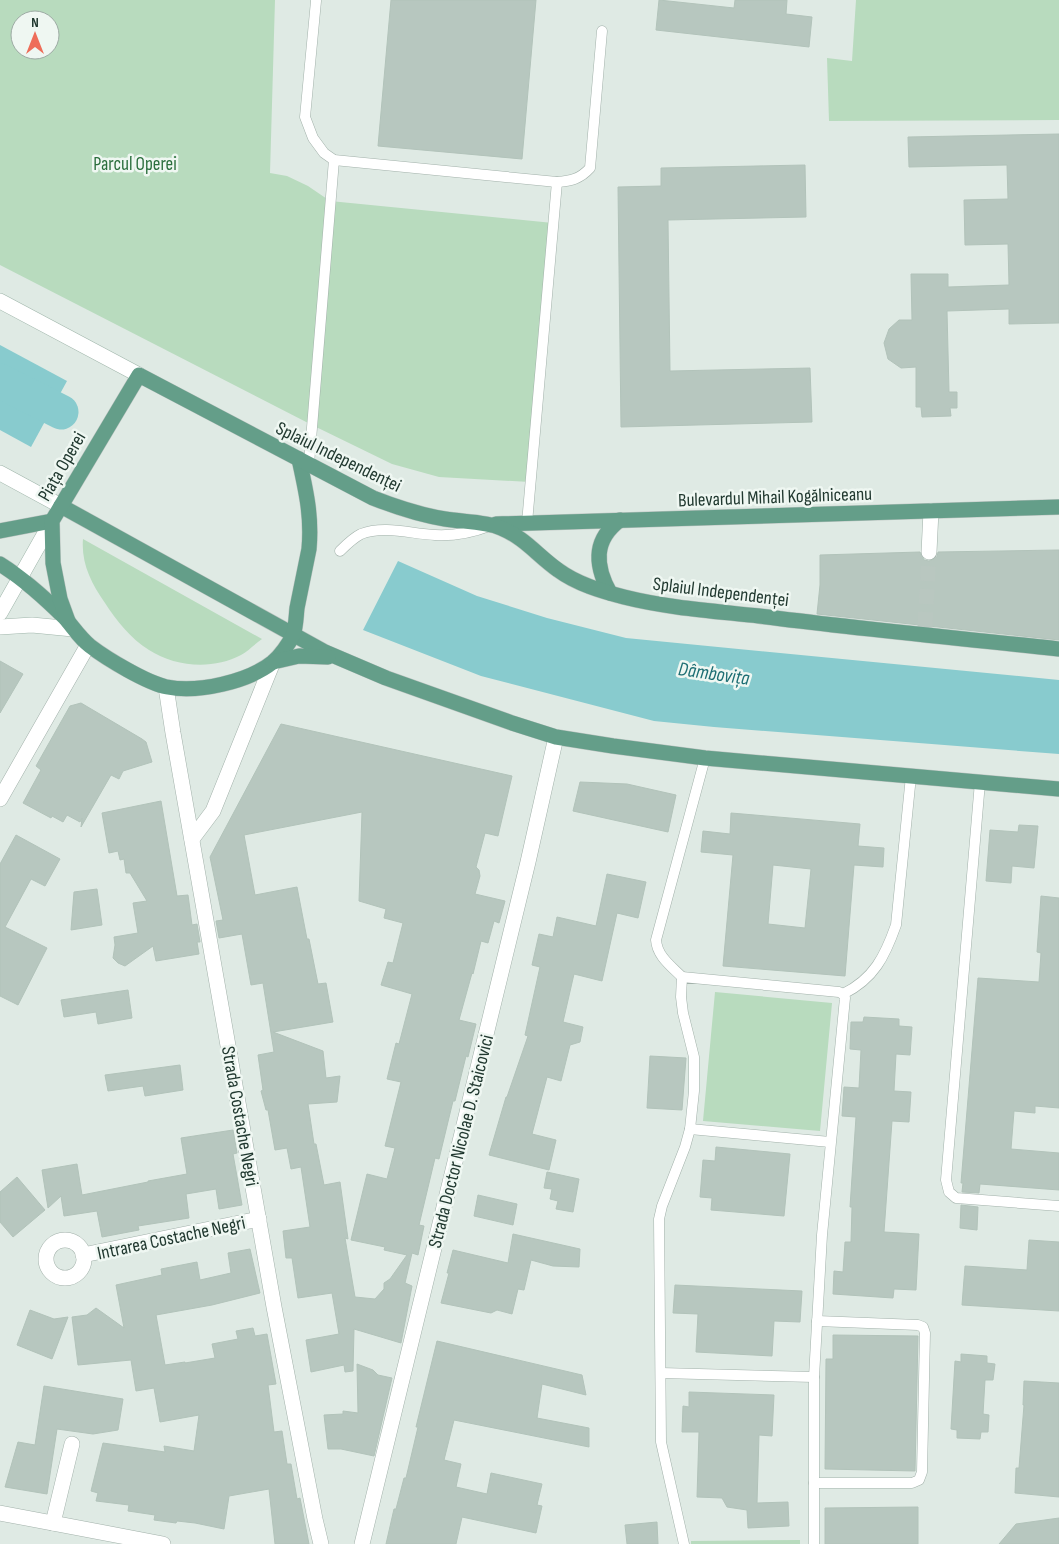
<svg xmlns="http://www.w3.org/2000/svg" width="1059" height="1544" font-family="'Sofia Sans Condensed',sans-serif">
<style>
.green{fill:#b8dbbe;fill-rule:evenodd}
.water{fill:#88cbce}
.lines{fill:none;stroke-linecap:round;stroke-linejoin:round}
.river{stroke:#88cbce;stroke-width:35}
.building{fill:#b7c7bf;stroke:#b2c3ba;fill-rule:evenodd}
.street-tunnel{stroke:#b9c7c0;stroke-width:15;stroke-dasharray:15 8;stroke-linecap:butt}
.lane-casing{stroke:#a2b1aa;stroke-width:11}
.street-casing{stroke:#a2b1aa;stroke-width:16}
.secondary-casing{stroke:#9fb5aa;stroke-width:16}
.primary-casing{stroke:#bcc4c1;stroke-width:16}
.lane{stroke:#fff;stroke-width:10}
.street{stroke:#fff;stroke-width:15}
.secondary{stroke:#fff;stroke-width:15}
.primary{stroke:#649e89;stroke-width:15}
.labels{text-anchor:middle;stroke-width:5;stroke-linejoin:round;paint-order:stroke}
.park-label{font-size:19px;fill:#2c6f3e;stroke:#eff7f2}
.street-label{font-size:19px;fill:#213930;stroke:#eff7f2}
.water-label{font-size:20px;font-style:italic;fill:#1d6e73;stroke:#eff7f2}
</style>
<rect width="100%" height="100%" fill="#dfeae4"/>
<!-- green -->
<g class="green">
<path d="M0,0H275L270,173L287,176L308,186L330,201L553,223L530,482L439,477L392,464L312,425L0,265ZM20,20H50V50H20Z"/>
<path d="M856,0H1059V120L829,121L827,58L852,61Z"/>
<path d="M83,539L262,639C255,644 248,651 241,655C213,670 175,667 149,650C131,639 116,620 105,603C91,583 81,563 83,539Z"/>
<path d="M715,992L832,1003L820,1131L703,1121Z"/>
<path d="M800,1540V1544H691V1541Z"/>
</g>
<!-- water -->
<g class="water">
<path d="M0,345L67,381L31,447L0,430Z"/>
<path d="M398,561L477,596L547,618L626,638L1059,680V754L714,727L654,721L481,676L363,630Z"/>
</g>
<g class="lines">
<!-- river -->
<path class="river" d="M0,381L61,412"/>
</g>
<!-- building -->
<g class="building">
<path d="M391,0H536L522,159L378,146Z"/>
<path d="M659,0L734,8L735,0H787L786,14L812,17L809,47L656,30Z"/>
<path d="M1059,134V323L1009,324V309L947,311L949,392H957V408H950L951,416L922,417L921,407H916V367L901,368L888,359L884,343L889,329L899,320H912L911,274H948V287L1009,285L1008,244L965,245L964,200L1008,199L1007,165L909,167L908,137Z"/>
<path d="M805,165L806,217L668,220L670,371L810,368L812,422L621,427L618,187L661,186V168Z"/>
<path d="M1059,550V640L817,614L820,585V555L920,552L924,560L929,561L937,557L938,552Z"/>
<path d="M0,661L23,674L0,713Z"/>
<path d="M81,703L142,739L146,742L152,762L123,771L119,779L111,775L81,827L82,818L80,822L67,815L63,822L52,816L51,818L23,803L41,770L36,766L70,706Z"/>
<path d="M281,724L512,776L498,836L485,833L476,867L479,870L480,876L475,894L505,901L499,923L494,921L488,943L481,941L473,974L472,973L459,1020L476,1024L468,1057L466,1056L455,1101H453L439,1159L435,1158L419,1225L424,1226L418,1255L412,1253L405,1283L412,1286L401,1343L354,1329L353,1371L345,1372L344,1365L311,1372L306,1340L339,1334L332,1293L298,1298L292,1258H286L283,1231L310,1227L301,1167L291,1169L287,1148L275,1150L268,1110H266L261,1091L263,1090L258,1055L274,1052L263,983L251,985L242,934L219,938L216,921L223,920L210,857ZM362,812L359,901L386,909L384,918L403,923L393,963L388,962L381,985L412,994L399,1044L396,1043L387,1079L401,1082L385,1146L395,1148L387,1179L367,1174L351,1240L385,1247L384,1250L407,1255L390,1279L384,1283V1289L375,1299L355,1297L345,1238L348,1239L340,1182L324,1185L316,1144H314L308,1104L337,1102L340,1076L326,1078L323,1051L273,1032L333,1022L326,983L318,984L309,939H307L297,887L255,895L244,835Z"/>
<path d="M580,782L627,784L676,795L668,832L573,811Z"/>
<path d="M161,801L177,896L188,895L192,925L197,924L200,942H197L199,954L156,961L153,946L125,966L118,963L113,958L115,945L114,937L138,933L133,903L147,901L130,873H126L124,859L120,860L118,851L109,853L102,813Z"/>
<path d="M731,813L860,824L858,846L884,848L883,867L854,865L845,976L723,966L733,855L701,852L703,831L730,834ZM773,865L811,869L805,928L768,924Z"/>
<path d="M1019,825L1038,826L1034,868L1012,866L1011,883L986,881L990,830L1018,832Z"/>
<path d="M16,835L60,859L45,886L31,879L5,927L47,948L18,1005L0,996V864Z"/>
<path d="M607,874L646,882L638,918L617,913L602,981L574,974L563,1022L583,1027L580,1042L570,1045L561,1081L547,1077L532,1134L556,1140L549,1170L489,1155L506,1097H507L528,1036L525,1035L540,967L532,965L539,934L553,937L557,917L596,926Z"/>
<path d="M97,889L102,925L71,930L74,892Z"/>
<path d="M1041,896L1059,898V1108L1035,1106V1113L1014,1111L1011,1149L1059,1153V1190L980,1184L979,1193L962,1192L963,1183H961L978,978L1039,982L1041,953L1037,952Z"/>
<path d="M128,990L132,1018L98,1024L96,1012L64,1017L61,1000Z"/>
<path d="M864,1017L899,1019V1026L912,1027L910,1055L896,1054L894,1091L911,1092L909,1122L892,1121L884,1232L919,1234L916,1290L894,1289L893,1298L833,1294L834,1271L843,1272L845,1242H851L852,1207H850L856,1117L842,1116L844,1087L859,1088L861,1050L850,1049L851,1022H863Z"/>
<path d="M650,1056L686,1058L682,1110L647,1108Z"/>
<path d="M180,1065L183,1090L145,1096L143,1086L108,1091L105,1075Z"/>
<path d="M233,1130L237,1153L233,1154L242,1205L219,1209L216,1189L186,1194L189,1218L138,1226L139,1230L102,1237L97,1211L64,1216L61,1196L48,1208L42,1170L77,1164L82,1195L148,1182V1181L187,1174L181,1138Z"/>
<path d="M716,1147L790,1154L784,1216L711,1210L712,1198L700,1197L703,1160L715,1161Z"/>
<path d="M547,1172L579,1179L573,1212L556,1209L558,1201L550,1199L552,1189L544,1188Z"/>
<path d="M17,1177L45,1210L13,1237L0,1222V1192Z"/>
<path d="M478,1195L517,1204L513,1225L474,1216Z"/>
<path d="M961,1205L978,1207L977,1230L960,1228Z"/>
<path d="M513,1234L580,1249L579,1267L553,1266L531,1260L524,1290L518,1289L512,1314L497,1310L491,1313L441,1303L449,1273H447L453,1250L508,1263Z"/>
<path d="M1029,1240L1059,1242V1311L962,1305L965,1266L1027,1270Z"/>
<path d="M250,1249L260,1293L212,1305L156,1315L165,1365L185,1362V1363L215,1358L212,1344L238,1339L236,1331L253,1328L255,1336L267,1334L276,1384L268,1385L274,1432L282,1431L287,1464H291L297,1499L300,1498L309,1544H275L269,1489L229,1496L224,1529L195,1523L177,1521L176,1523L154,1520L155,1515L128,1511L129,1505L96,1501L98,1493L91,1491L103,1443L165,1452L164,1446L194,1451L199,1415L160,1422L154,1388L136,1391L131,1360L78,1365L72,1317L87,1315L96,1308L124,1328L116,1285L162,1275L161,1269L197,1262L200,1280L231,1273L228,1253Z"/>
<path d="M675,1285L802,1291L800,1322L774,1321L772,1356L696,1352L698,1314L673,1313Z"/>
<path d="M30,1310L54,1319L68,1317L52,1359L17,1345Z"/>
<path d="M833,1335L918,1336L915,1471L825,1469L826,1359H833Z"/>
<path d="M437,1341L582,1375L586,1395L542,1384L537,1418L589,1428V1447L454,1420L444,1460L461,1464L456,1487L487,1494L491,1473L542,1484L537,1505L542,1506L536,1533L462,1517L456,1544H386L394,1509H396L404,1478H406L418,1427H416Z"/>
<path d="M961,1354L987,1356V1363L995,1364L993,1380H985L983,1414L989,1415L988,1432H981L980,1439L957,1438V1430L951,1429L955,1361L961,1362Z"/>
<path d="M357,1364L373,1370L378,1375L392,1378L374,1456L341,1449H328L324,1415L343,1414V1411L358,1413Z"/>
<path d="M1024,1381L1059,1383V1497L1015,1493L1016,1468H1019L1024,1405H1023Z"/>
<path d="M44,1386L123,1399L118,1430L93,1434L57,1429L47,1494L5,1487L18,1442L35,1445Z"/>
<path d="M689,1392L774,1395L772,1436L759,1435L757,1503L788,1502L789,1526L748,1528L747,1510L727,1507L722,1498L697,1497L699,1432H682L683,1406L689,1407Z"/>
<path d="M918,1507V1544H825V1508Z"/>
<path d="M1059,1518V1544H999L1016,1524Z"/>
<path d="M657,1522L658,1544H627L625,1525Z"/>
</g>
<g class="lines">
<!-- street-tunnel -->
<path class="street-tunnel" d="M925,627L929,552"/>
<defs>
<g id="lane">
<path d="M316,1L305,117L313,138L324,153L334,160L557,182C571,181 580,179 590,168L602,31"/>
<path d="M309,464L334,160"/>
<path d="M527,523L557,182"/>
<path d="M340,551C346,545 353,538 361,534C384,525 412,534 435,535C454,536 471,533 489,526"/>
<path d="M980,782L946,1180L949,1192L956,1198L1059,1206"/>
<path d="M682,977C671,966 657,956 656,940L705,758"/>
<path d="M843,994C874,979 885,956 896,925L911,776"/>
<path d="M690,1129L830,1142"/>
<path d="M661,1373L814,1377"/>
<path d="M814,1483H912L919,1480L922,1472L925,1333L923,1327L918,1325L817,1321"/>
<path d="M684,1544L661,1442L659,1219L662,1206L685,1147L690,1129L694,1091V1057L683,1013L681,997L682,977L839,992L843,994L845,998L822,1235L814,1377V1544"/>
</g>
<g id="street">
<path d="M929,552L931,511"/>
<path d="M166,687L173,733L274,1307L315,1519L321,1544"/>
<path d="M0,799L88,645"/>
<path d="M192,839L213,811L273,662"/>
<circle cx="65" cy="1259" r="19"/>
<path d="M83,1255L259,1219"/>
<path d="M0,1513L163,1544"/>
<path d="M53,1523L72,1444"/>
<path d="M362,1544L528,862L556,737"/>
</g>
<g id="secondary">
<path d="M0,301L139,375"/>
<path d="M0,473L61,506"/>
<path d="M0,613L52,521"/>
<path d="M0,627L32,625L73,629"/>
</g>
<g id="primary">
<path d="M61,506L325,652L386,678L512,723L556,737L613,746L705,758L1059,789"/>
<path d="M496,524L1059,507"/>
<path d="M0,531L52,521"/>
<path d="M0,564C24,579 45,598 65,618C73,627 80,638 90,646C107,659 147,683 167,687C198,693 248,682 273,662C280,656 289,644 293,635C296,627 296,617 297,608C301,588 305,569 309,549C312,516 306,491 299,459"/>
<path d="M610,593C595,566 593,540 620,520"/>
<path d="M68,621L60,599L53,563L52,521L139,375L373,498C396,507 420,515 445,519C463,522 484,521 501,528C525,538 538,556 558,570C577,584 601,591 624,597C668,608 714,611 759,616C859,629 959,638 1059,649"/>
<path d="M273,662L299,656L328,657"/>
</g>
</defs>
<!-- lane casing -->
<use href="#lane" class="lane-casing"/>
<!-- street casing -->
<use href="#street" class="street-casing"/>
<!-- secondary casing -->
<use href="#secondary" class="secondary-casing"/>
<!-- primary casing -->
<use href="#primary" class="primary-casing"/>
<!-- lane -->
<use href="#lane" class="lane"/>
<!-- street -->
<use href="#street" class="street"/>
<!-- secondary -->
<use href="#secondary" class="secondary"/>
<!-- primary -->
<use href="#primary" class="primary"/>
</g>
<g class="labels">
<!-- park labels -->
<g class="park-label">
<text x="135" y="170">Parcul Operei</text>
</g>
<!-- street labels -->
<g class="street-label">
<text transform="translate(339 456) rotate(26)" y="7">Splaiul Independenței</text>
<text transform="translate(61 466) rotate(-60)" y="7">Piața Operei</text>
<text transform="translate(775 496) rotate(-2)" y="7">Bulevardul Mihail Kogălniceanu</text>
<text transform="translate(721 591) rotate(7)" y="7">Splaiul Independenței</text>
<text transform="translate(241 1116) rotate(80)" y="7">Strada Costache Negri</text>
<text transform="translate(460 1141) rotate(-76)" y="7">Strada Doctor Nicolae D. Staicovici</text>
<text transform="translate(171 1237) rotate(-12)" y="7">Intrarea Costache Negri</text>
</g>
<!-- water labels -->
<g class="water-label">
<text transform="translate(714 673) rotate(8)" y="7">Dâmbovița</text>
</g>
</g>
<!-- north arrow -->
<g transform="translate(35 35)"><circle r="24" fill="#eff7f2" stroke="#9daba4"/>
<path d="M0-4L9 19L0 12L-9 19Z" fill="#ee6d59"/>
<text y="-8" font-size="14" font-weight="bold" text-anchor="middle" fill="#213930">N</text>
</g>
</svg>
